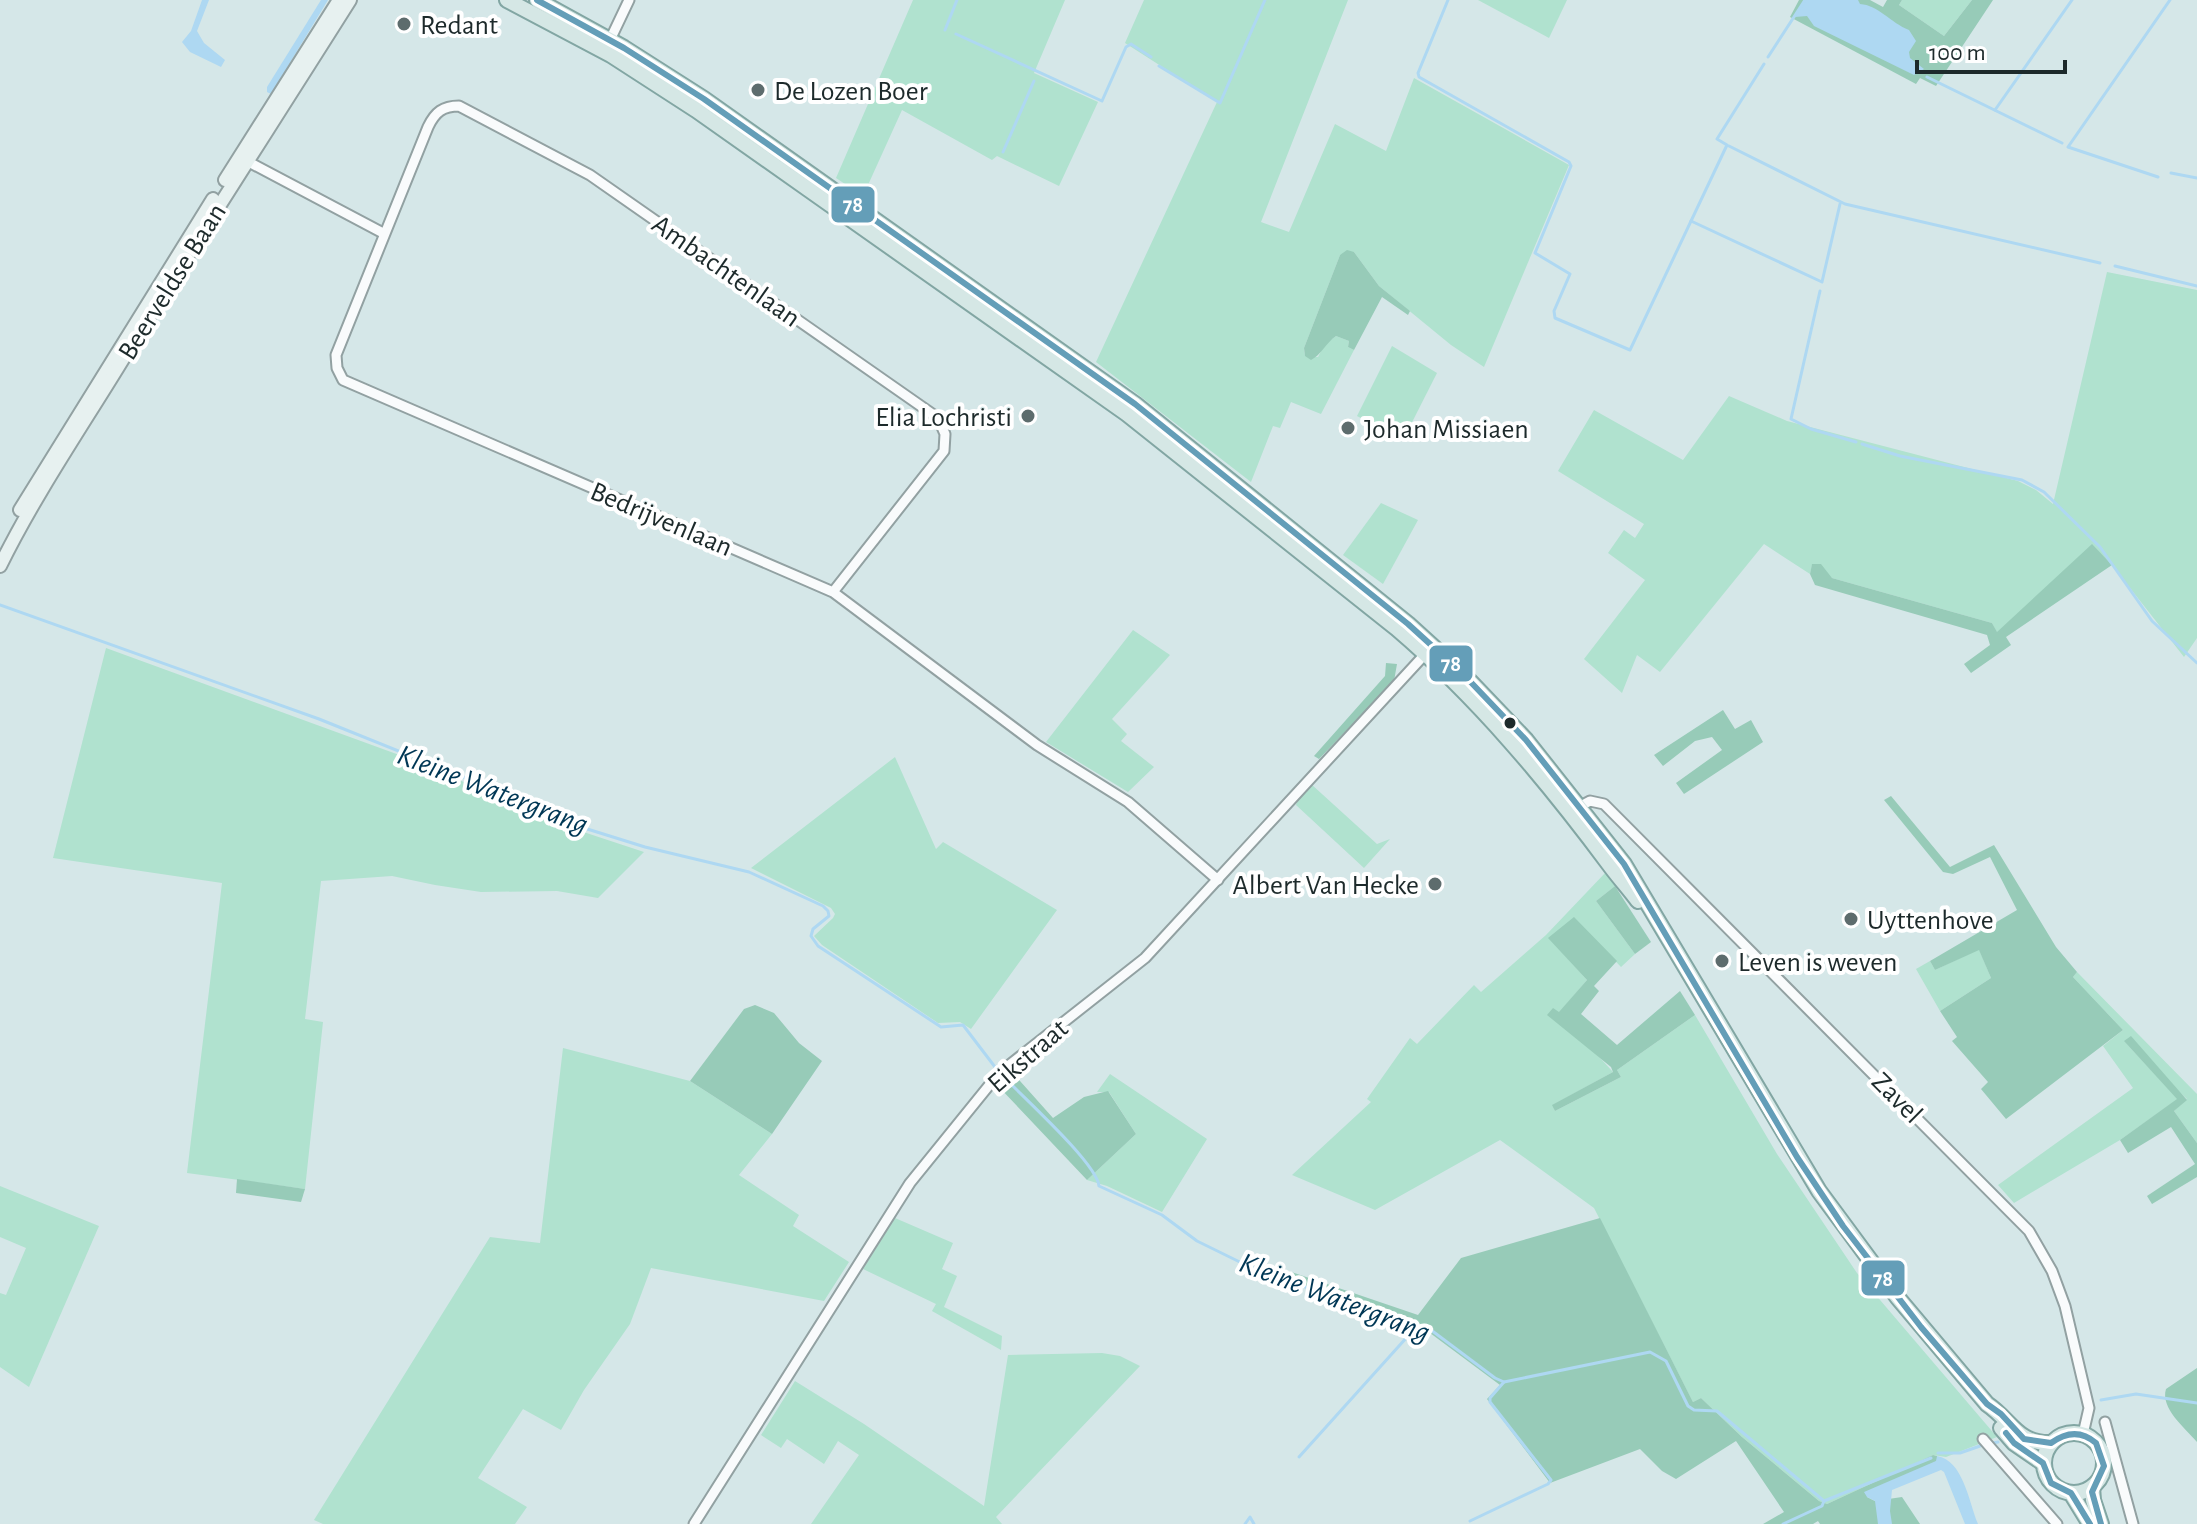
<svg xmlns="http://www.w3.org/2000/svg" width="2197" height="1524" font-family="'Alegreya Sans',sans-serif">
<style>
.green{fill:#b0e2cf}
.forest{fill:#97cbb8}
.water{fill:#aed8f2}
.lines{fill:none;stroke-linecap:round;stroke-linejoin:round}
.stream{stroke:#aed8f2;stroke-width:3}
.street-casing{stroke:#92a1a2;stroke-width:13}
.secondary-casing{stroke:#92a1a2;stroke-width:16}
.primary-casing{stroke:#82a6a3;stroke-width:18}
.street{stroke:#f9fbfc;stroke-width:9}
.secondary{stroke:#e7f1f0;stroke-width:12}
.primary{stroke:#d5e7e5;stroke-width:14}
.bus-1-casing{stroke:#fff;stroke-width:12}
.bus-1{stroke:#649eb8;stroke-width:6}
.poi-dot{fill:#5d6c6d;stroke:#fff;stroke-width:3}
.bus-dot{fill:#1d2a2b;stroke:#fff;stroke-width:3}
.labels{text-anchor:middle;stroke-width:8;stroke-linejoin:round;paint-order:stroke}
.poi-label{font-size:28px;fill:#1d2a2b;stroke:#fff;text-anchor:start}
.street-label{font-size:28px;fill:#1d2a2b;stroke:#fff}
.water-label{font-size:30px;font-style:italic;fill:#003755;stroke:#fff}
.line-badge{stroke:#fff;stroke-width:3}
.badge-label{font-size:22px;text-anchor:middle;font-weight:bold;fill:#fff}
</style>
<rect width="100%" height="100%" fill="#d5e7e8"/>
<!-- green -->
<g class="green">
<path d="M913,0H1065L1034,73L1098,102L1059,186L997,156L992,160L902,110L863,196L836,178Z"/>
<path d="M1144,0H1348L1261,222L1289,232L1335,124L1386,151L1414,78L1569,165L1484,367L1451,345L1379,286L1354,252L1340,255L1304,348L1305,356L1318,357L1324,345L1336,336L1349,341L1348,347L1354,350L1321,414L1291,402L1280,428L1273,426L1251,482L1096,362L1217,102L1125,43Z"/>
<path d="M1478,0H1567L1549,38Z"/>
<path d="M1902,0H1972L1944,36L1899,5Z"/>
<path d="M2107,272L2197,290V638L2184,657L2112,565L2092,545L1997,633L1992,623L1832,578L1812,565L1810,574L1764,544L1660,672L1637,655L1622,693L1584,659L1645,580L1608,553L1624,530L1635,538L1644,524L1558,471L1594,410L1683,460L1729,396L1787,421L2018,481L2036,490L2053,504Z"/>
<path d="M1392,346L1437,373L1403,440L1357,416Z"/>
<path d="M1381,503L1418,520L1383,584L1343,555Z"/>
<path d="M1133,630L1170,655L1112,719L1127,734L1121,741L1154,767L1128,792L1046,742Z"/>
<path d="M106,648L402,756L451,776L535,816L644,852L598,898L557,891L481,892L435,885L392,876L321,881L305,1019L323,1022L305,1189L187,1173L222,883L53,858Z"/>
<path d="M895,757L936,849L943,842L1057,910L971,1029L960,1022L938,1023L822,945L814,936L833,918L835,914L831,908L751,868Z"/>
<path d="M1311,784L1377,844L1390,839L1364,868L1296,805L1298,799Z"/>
<path d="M1606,872L1615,886L1596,901L1635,954L1621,967L1574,918L1549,938L1587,980L1559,1013L1613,1072L1553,1105L1555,1111L1621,1077L1617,1070L1695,1015L1777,1154L1857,1273L1997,1437L1946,1457L1933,1455L1827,1504L1819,1501L1742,1437L1701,1398L1693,1402L1594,1208L1500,1140L1375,1210L1292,1175L1371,1102L1367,1099L1410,1038L1417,1044L1474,985L1481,992L1546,935Z"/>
<path d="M1979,949L1991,978L1940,1011L1916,969L1930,961L1935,970Z"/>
<path d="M2077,972L2197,1094V1143L2174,1111L2187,1099L2124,1041L2178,1099L2120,1140L2014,1203L1998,1185L2133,1088L2103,1046L2123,1030L2073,977Z"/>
<path d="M563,1048L690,1081L772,1134L739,1175L799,1215L793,1226L849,1262L824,1301L651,1268L630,1324L584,1390L561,1430L523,1409L478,1478L527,1507L515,1524H323L314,1520L490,1237L540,1243Z"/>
<path d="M1110,1074L1207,1139L1162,1212L1107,1186L1087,1180L1136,1134L1109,1092H1097Z"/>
<path d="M0,1186L99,1226L29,1387L0,1367V1293L6,1295L26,1248L0,1237Z"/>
<path d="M895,1218L953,1243L942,1269L957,1276L944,1307L1002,1336L1001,1350L932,1311L936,1304L863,1269Z"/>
<path d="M1102,1353L1120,1356L1140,1366L996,1517L1002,1524H811L859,1455L838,1441L824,1464L787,1439L781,1448L761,1435L795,1381L864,1424L984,1506L1008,1355Z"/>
</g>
<!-- forest -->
<g class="forest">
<path d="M1799,0H1870L1883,7L1887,0H1902L1899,5L1944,36L1972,0H1993L1936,86L1920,78L1916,84L1790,17Z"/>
<path d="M1347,250L1354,252L1379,286L1410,311L1408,315L1382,297L1354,350L1348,347L1349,341L1336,336C1326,343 1321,355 1311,360L1305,356L1304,348L1340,255Z"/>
<path d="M2092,544L2112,565L2006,637L2011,645L1971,673L1964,664L1990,645L1987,635L1815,585L1810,574L1812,564H1821L1832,578L1992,623L1997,632Z"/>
<path d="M1386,663L1397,664L1394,681L1319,759L1314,756L1385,676Z"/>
<path d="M1723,710L1735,729L1751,720L1763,742L1684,794L1676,783L1722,750L1712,737L1695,741L1663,766L1654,755Z"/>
<path d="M1891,796L1950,867L1994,845L2056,947L2077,972L2073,977L2123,1030L2006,1119L1981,1089L1988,1082L1952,1041L1957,1037L1940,1011L1991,978L1979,950L1935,970L1930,961L2017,910L1990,857L1953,874L1943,872L1884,800Z"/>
<path d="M1615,886L1651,942L1635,954L1596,901Z"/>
<path d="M1574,917L1617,961L1594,986L1599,991L1581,1014L1617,1045L1680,991L1695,1015L1617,1070L1621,1077L1555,1111L1552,1105L1613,1072L1611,1067L1547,1015L1553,1008L1559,1012L1587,980L1548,938Z"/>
<path d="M755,1005L774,1013L799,1043L822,1061L772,1134L690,1081L744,1009Z"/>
<path d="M2131,1036L2187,1100L2174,1111L2197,1143V1177L2152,1204L2147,1196L2195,1164L2171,1127L2128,1153L2120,1140L2177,1099L2124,1041Z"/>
<path d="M1011,1071L1053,1118L1084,1097L1108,1091L1136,1134L1087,1180L998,1086Z"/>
<path d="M237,1179L305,1189L301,1202L236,1193Z"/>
<path d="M1600,1218L1693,1402L1701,1398L1742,1437L1819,1501L1827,1504L1933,1455L1937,1456V1461L1867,1497L1875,1501L1902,1497L1920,1524H1820L1818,1521L1813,1524H1763L1784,1512L1736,1441L1676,1479L1662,1471L1640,1449L1550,1483L1487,1399L1500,1385L1426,1330L1261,1269L1262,1262L1418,1315L1461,1258Z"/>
<path d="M2197,1368V1442C2185,1428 2160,1408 2166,1389Z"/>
</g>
<!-- water -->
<g class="water">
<path d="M202,0H209L197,31L204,43L225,60L221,67L190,52L182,42L191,31Z"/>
<path d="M321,0H328L271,94L267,92V87Z"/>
<path d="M1805,0H1858L1860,4C1878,5 1891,23 1909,30L1916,41L1909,52L1910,58L1924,69L1914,75L1814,26L1807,16L1795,17Z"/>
<path d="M1937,1456C1963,1460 1969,1502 1978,1524H1965L1944,1472L1941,1470L1892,1490L1890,1511L1892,1524H1878L1875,1501L1867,1497L1864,1492L1936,1461Z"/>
</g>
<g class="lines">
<!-- stream -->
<g class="stream">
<path d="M1448,0L1418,73L1419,77L1569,162L1571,166L1535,253L1570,274L1554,311L1555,318L1630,350L1727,145L1717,139L1764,64"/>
<path d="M945,30L957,0"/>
<path d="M956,34L1102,101L1126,47L1131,44L1151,57"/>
<path d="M1768,57L1805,0"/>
<path d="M1159,66L1220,103L1265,0"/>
<path d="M1927,77L2062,143"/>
<path d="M1995,110L2072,0"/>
<path d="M1729,146L1845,204L2100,263"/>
<path d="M1003,152L1034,81"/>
<path d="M2171,173L2197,178"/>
<path d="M2158,177L2068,147L2170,0"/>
<path d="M1691,221L1822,282L1840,204"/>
<path d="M2115,266L2197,286"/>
<path d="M1820,291L1791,419L1811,429L1856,442"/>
<path d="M1862,444L1900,456L2022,480L2044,492L2100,547L2152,621L2197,663"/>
<path d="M0,605L319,719L478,783L552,818L645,847L749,872L823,906L828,911L829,916L813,929L811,936L818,946L941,1027L963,1025L995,1067"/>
<path d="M1006,1079C1025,1099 1097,1164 1099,1186L1162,1215L1197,1241L1250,1267L1413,1326L1427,1327L1495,1378L1504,1382L1650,1352L1666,1361L1688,1406L1694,1410L1717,1411L1824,1501L1931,1458"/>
<path d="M2101,1400L2136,1394L2197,1403"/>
<path d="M1993,1443L1998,1442"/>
<path d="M1938,1453H1960L1980,1446"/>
<path d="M1299,1457L1417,1326"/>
<path d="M1470,1521L1548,1484L1551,1480L1490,1402V1398L1504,1382"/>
<path d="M1245,1524L1250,1517L1254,1524"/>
<path d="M1783,1524L1822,1506L1824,1501"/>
</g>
<defs>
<g id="street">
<path d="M610,40L629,0"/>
<path d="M245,160L383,233"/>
<path d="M833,592L944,451L945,434L938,418L590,175L459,106C443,106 435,112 428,127L336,355L337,368L343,380L833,592L1037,745L1128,802L1218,880"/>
<path d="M1577,808L1590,801L1604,804L2029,1231L2052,1271L2065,1306L2089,1408L2083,1434"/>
<path d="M2105,1422L2133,1524"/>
<path d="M1983,1439L2057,1524"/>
<path d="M694,1524L910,1183L991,1083L1008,1066L1145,958L1428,651"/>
</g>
<g id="secondary">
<path d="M225,180L339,0"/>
<path d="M20,510L213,199"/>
<path d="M0,566C34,497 78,432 118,367C194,244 273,122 350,0"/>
</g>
<g id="primary">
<path d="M507,0L611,55L696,110L808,189L1127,414L1396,628C1478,698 1547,781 1611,867C1620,879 1630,890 1638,901"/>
<path d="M537,0L624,48L704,99L1135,404L1408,624L1463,674L1526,740L1624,864L1819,1191L1898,1298L1987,1404C2012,1421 2017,1444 2051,1443"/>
<path d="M2001,1428L2014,1443L2043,1463"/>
<circle cx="2074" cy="1463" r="30"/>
<path d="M2092,1487L2093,1500L2101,1524"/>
<path d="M2071,1493L2090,1524"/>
</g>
</defs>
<!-- street casing -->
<use href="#street" class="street-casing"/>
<!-- secondary casing -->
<use href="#secondary" class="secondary-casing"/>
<!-- primary casing -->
<use href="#primary" class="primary-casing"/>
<!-- street -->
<use href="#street" class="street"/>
<!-- secondary -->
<use href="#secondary" class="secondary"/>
<!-- primary -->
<use href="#primary" class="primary"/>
<defs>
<g id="bus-1">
<path d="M537,0L624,48L704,99L1135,404L1408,624L1463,674L1526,740L1624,864L1797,1157L1843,1226L1921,1327L1987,1404L2001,1414L2024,1439L2051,1443C2066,1432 2081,1430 2096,1443L2104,1466L2092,1492L2101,1524"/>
<path d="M2006,1433L2014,1443L2043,1463L2051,1483L2071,1493L2090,1524"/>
</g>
</defs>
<!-- bus-1 casing -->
<use href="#bus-1" class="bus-1-casing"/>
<!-- bus-1 -->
<use href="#bus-1" class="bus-1"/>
</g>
<!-- markers -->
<g class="poi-dot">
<circle cx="404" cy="24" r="8"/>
<circle cx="758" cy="90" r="8"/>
<circle cx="1028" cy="416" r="8"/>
<circle cx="1348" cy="428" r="8"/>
<circle cx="1435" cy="884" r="8"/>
<circle cx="1851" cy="919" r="8"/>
<circle cx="1722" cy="961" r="8"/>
</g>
<circle class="bus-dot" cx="1510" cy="723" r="7"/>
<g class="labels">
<!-- poi labels -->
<g class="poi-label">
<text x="420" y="34">Redant</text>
<text x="774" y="100">De Lozen Boer</text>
<text x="1012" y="426" text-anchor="end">Elia Lochristi</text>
<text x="1364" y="438">Johan Missiaen</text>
<text x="1419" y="894" text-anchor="end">Albert Van Hecke</text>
<text x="1867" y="929">Uyttenhove</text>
<text x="1738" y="971">Leven is weven</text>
</g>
<!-- street labels -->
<g class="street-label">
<text transform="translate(727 270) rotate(35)" y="10">Ambachtenlaan</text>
<text transform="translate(171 281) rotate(-58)" y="10">Beerveldse Baan</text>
<text transform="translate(662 518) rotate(23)" y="10">Bedrijvenlaan</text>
<text transform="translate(1027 1055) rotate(-41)" y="10">Eikstraat</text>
<text transform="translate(1898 1097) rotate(45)" y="10">Zavel</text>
</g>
<!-- water labels -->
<g class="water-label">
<text transform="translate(493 789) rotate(21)" y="10">Kleine Watergrang</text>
<text transform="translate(1335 1297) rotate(21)" y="10">Kleine Watergrang</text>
</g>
</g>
<g class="line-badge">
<rect x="830" y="185" width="46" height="39" rx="8" fill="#649eb8"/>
<rect x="1428" y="644" width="46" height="39" rx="8" fill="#649eb8"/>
<rect x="1860" y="1259" width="46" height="38" rx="8" fill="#649eb8"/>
</g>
<g class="badge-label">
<text x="853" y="212">78</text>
<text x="1451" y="671">78</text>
<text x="1883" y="1286">78</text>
</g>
<!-- scale -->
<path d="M1917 60v12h148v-12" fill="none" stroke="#1d2a2b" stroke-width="4"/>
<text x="1929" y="60" font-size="24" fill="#1d2a2b" stroke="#ffffff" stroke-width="6" paint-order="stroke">100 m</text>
</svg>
